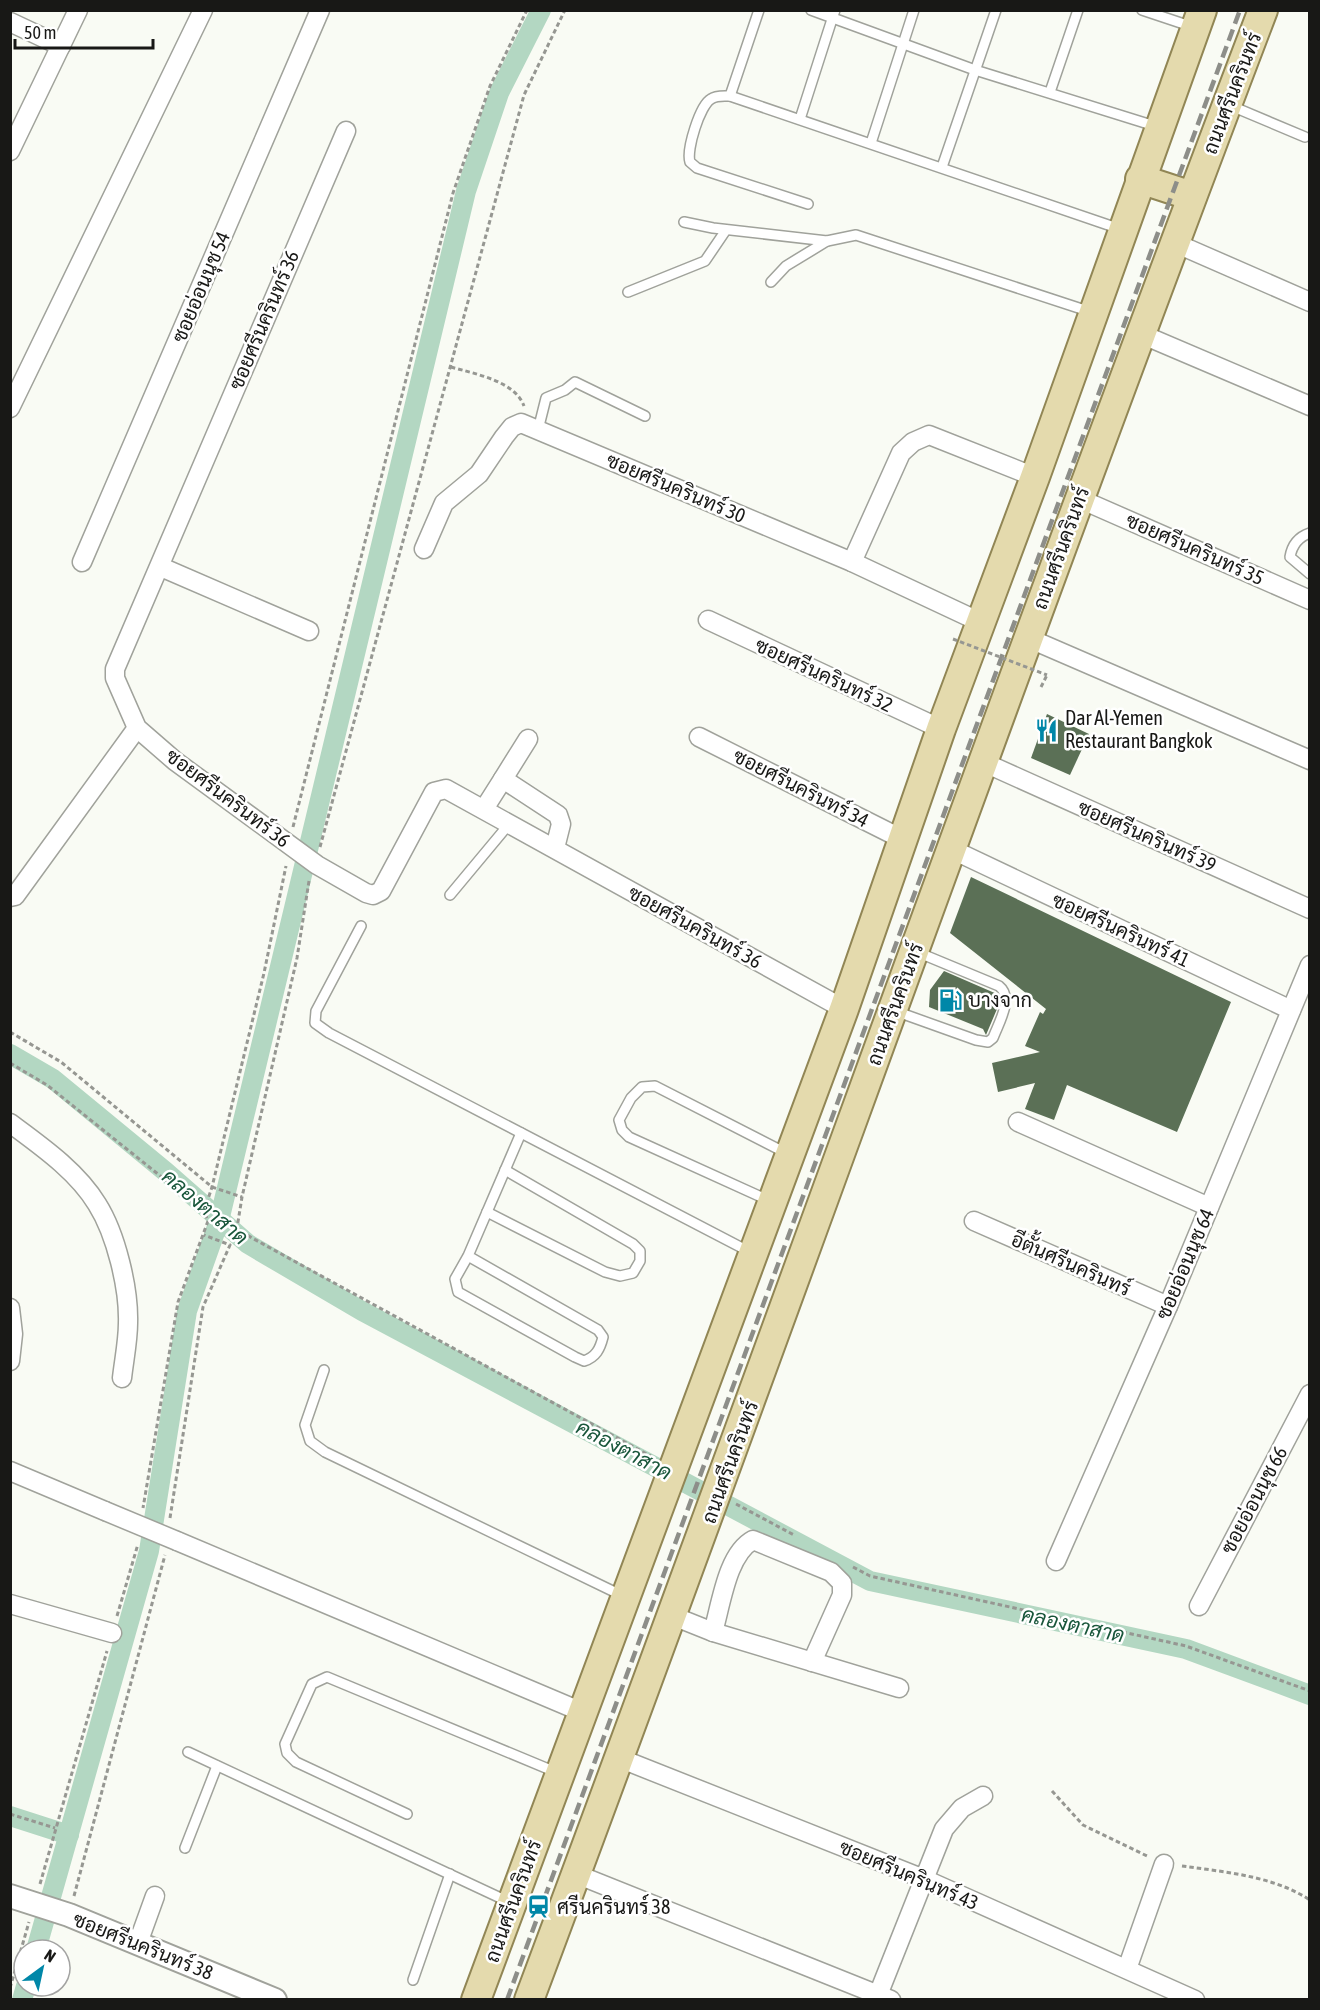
<svg xmlns="http://www.w3.org/2000/svg" width="1320" height="2010" font-family="'Asap Condensed',Sarabun,sans-serif">
<style>
.lines{fill:none;stroke-linecap:round;stroke-linejoin:round}
.canal{stroke:#b3d7c2;stroke-width:20}
.building{fill:#5b7056}
.service-casing{stroke:#a0a29b;stroke-width:12}
.minor-casing{stroke:#a0a29b;stroke-width:21}
.tertiary-casing{stroke:#a0a29b;stroke-width:26}
.primary-casing{stroke:#918655;stroke-width:32}
.path{stroke:#969792;stroke-width:3;stroke-dasharray:4.5 3;stroke-linecap:butt}
.service{stroke:#fff;stroke-width:9}
.minor{stroke:#fff;stroke-width:18}
.tertiary{stroke:#fff;stroke-width:22}
.primary{stroke:#e4daad;stroke-width:28}
.rail{stroke:#8d8e89;stroke-width:4.5;stroke-dasharray:12 6;stroke-linecap:butt}
.minor-bridge-casing{stroke:#a0a29b;stroke-width:21;stroke-linecap:butt}
.path-bridge{stroke:#969792;stroke-width:3;stroke-dasharray:4.5 3;stroke-linecap:butt}
.minor-bridge{stroke:#fff;stroke-width:18}
.labels{text-anchor:middle;stroke-width:5;stroke-linejoin:round;paint-order:stroke}
.street-label{font-size:20px;fill:#181816;stroke:#fff}
.poi-label{font-size:20px;fill:#181816;stroke:#fff;text-anchor:start}
.water-label{font-size:21px;font-style:italic;fill:#19563b;stroke:#fff}
</style>
<rect width="100%" height="100%" fill="#f9fbf4"/>
<g class="lines">
<!-- canal -->
<g class="canal">
<path d="M10,1054L53,1079L166,1172L248,1244L362,1311L870,1581L1186,1649L1310,1695"/>
<path d="M10,1816L69,1835"/>
<path d="M36,1950L149,1551L187,1311L219,1221L466,191L499,93L541,10"/>
<path d="M22,2000L26,1986"/>
</g>
</g>
<!-- building -->
<g class="building">
<path d="M1047,714L1089,734L1070,775L1031,758Z"/>
<path d="M971,877L1231,1002L1177,1132L1067,1085L1054,1120L1025,1109L1035,1083L998,1092L992,1063L1040,1052L1025,1046L1040,1012L1043,1014L1046,1009L950,933Z"/>
<path d="M944,971L997,994V1009L986,1035L983,1029L929,1007L930,990Z"/>
</g>
<g class="lines">
<defs>
<g id="service">
<path d="M811,10L975,70L1158,127"/>
<path d="M1142,10L1193,27"/>
<path d="M1050,92L1078,10"/>
<path d="M730,96L759,10"/>
<path d="M1229,105L1305,137"/>
<path d="M800,119L835,10"/>
<path d="M871,143L914,10"/>
<path d="M942,167L996,10"/>
<path d="M808,204L697,168L690,162C686,150 700,105 711,99C716,95 724,96 730,96L1120,229"/>
<path d="M684,222L713,228L827,241L856,235L1091,312"/>
<path d="M771,282L786,266L827,241"/>
<path d="M628,292L705,261L726,230"/>
<path d="M538,430L546,398L565,390L575,382L645,416"/>
<path d="M1310,533C1298,537 1292,545 1290,557L1310,574"/>
<path d="M450,895L510,823"/>
<path d="M361,926L316,1011L315,1023L329,1033L750,1252"/>
<path d="M895,1011L976,1040L988,1042L993,1038C999,1022 1014,998 999,986L917,952"/>
<path d="M770,1201L629,1137L622,1130L619,1120L631,1098L642,1087L655,1086L786,1153"/>
<path d="M487,1212L605,1272L620,1276L633,1273L640,1261V1251L633,1244L505,1170"/>
<path d="M468,1256L598,1330L603,1337C600,1349 596,1357 584,1361L575,1357L458,1292L455,1279L468,1256L521,1133"/>
<path d="M324,1370L305,1425L310,1441L325,1452L623,1596"/>
<path d="M188,1752L509,1902"/>
<path d="M407,1814L296,1762L287,1753L285,1744L312,1684L327,1677L558,1773"/>
<path d="M185,1848L217,1766"/>
<path d="M413,1980L450,1874"/>
</g>
<g id="minor">
<path d="M10,22L61,46"/>
<path d="M346,131L115,669V678L137,728L175,761L317,865L366,893L373,895L381,891L434,792L446,789L844,1009"/>
<path d="M10,151L78,10"/>
<path d="M1175,243L1310,302"/>
<path d="M1141,334L1310,406"/>
<path d="M10,408L203,10"/>
<path d="M1080,499L1310,600"/>
<path d="M424,549L444,503L479,474L504,437L512,427L521,423L852,562L980,622"/>
<path d="M82,562L320,10"/>
<path d="M852,562L901,453L913,442L929,435L1035,477"/>
<path d="M161,567L309,631"/>
<path d="M708,620L941,729"/>
<path d="M1028,638L1310,760"/>
<path d="M699,737L904,840"/>
<path d="M985,763L1310,909"/>
<path d="M503,779L528,739"/>
<path d="M484,809L503,779L558,815L561,824L555,848"/>
<path d="M951,849L1291,1010"/>
<path d="M10,897L15,896L137,728"/>
<path d="M1018,1122L1209,1207"/>
<path d="M10,1123C41,1146 77,1171 97,1204C116,1234 129,1288 128,1323C128,1341 124,1360 122,1378"/>
<path d="M974,1221L1168,1306"/>
<path d="M10,1308L13,1334L10,1361"/>
<path d="M10,1471L105,1511"/>
<path d="M177,1541L582,1712"/>
<path d="M1056,1561L1168,1306L1310,965"/>
<path d="M10,1604L112,1633"/>
<path d="M1199,1606L1310,1394"/>
<path d="M673,1616L713,1632L899,1688"/>
<path d="M713,1632C721,1605 727,1554 753,1540L831,1572L842,1583V1595L812,1662"/>
<path d="M619,1758L924,1879L1195,2000"/>
<path d="M576,1874L891,2000"/>
<path d="M138,1943L155,1896"/>
<path d="M1127,1969L1164,1864"/>
<path d="M876,2000L944,1829L962,1808L983,1796"/>
</g>
<path id="tertiary" d="M10,1896L69,1915L275,2000"/>
<g id="primary">
<path d="M1140,179L1192,196"/>
<path d="M476,2000L844,1009L941,729L1035,477L1202,10"/>
<path d="M529,2000C777,1338 1011,671 1263,10"/>
</g>
</defs>
<!-- service casing -->
<use href="#service" class="service-casing"/>
<!-- minor casing -->
<use href="#minor" class="minor-casing"/>
<!-- tertiary casing -->
<use href="#tertiary" class="tertiary-casing"/>
<!-- primary casing -->
<use href="#primary" class="primary-casing"/>
<!-- path -->
<g class="path">
<path d="M451,367C475,374 515,381 524,406"/>
<path d="M1041,687L1047,675"/>
<path d="M293,827L453,193L490,86L527,10"/>
<path d="M320,847L524,95L565,10"/>
<path d="M309,881L297,958L242,1197L237,1228L252,1238L654,1458"/>
<path d="M10,1032L61,1062L212,1187L242,1197"/>
<path d="M10,1063L47,1085L204,1211L208,1221L178,1302L143,1508"/>
<path d="M204,1211L212,1187L264,973L286,866"/>
<path d="M736,1504L794,1535"/>
<path d="M170,1518L203,1307L230,1245L204,1235"/>
<path d="M853,1567L870,1576L1186,1646L1310,1691"/>
<path d="M117,1616L138,1544"/>
<path d="M1052,1791L1083,1825L1147,1856"/>
<path d="M10,1814L55,1828"/>
<path d="M1182,1866C1225,1872 1273,1876 1310,1900"/>
<path d="M40,1884L107,1651"/>
<path d="M74,1896L165,1555"/>
<path d="M10,1988L29,1922"/>
</g>
<!-- service -->
<use href="#service" class="service"/>
<!-- minor -->
<use href="#minor" class="minor"/>
<!-- tertiary -->
<use href="#tertiary" class="tertiary"/>
<!-- primary -->
<use href="#primary" class="primary"/>
<!-- rail -->
<path class="rail" d="M507,2000L1240,10"/>
<defs>
<path id="minor-bridge" d="M105,1511L177,1541"/>
</defs>
<!-- minor-bridge casing -->
<use href="#minor-bridge" class="minor-bridge-casing"/>
<!-- path-bridge -->
<path class="path-bridge" d="M953,639L1047,675"/>
<!-- minor-bridge -->
<use href="#minor-bridge" class="minor-bridge"/>
</g>
<!-- icons -->
<defs>
<symbol id="restaurant-bare" viewBox="-9 -9 18 18"><path d="M-5-6h1v4h1v-4h1v4h1v-4h1v5L-1.5 .5V6h-2V.5L-5-1ZM5-6V6H3V1.5H1.5Q1.5-4 5-6Z" fill="#0087a8" stroke="#fff" stroke-width="2.5" paint-order="stroke"/></symbol>
<symbol id="fuel-bare" viewBox="-9 -9 18 18"><path d="M-5.5-6h7V0h2V4h1.3V-2.5L3-4.5l.8-.8L6-3V5H2.5V1h-1V6h-7ZM-4.2-4.7v3.2H.2V-4.7Z" fill="#0087a8" stroke="#fff" stroke-width="2.5" paint-order="stroke"/></symbol>
<symbol id="station-bare" viewBox="-9 -9 18 18"><path d="M-3-6H3Q5-6 5-4V2Q5 4 3 4L4.5 6H3L1.5 4h-3L-3 6H-4.5L-3 4Q-5 4-5 2V-4Q-5-6-3-6ZM-3.5-4v3h7v-3ZM-3.5 1v1.5H-2V1ZM2 1v1.5H3.5V1Z" fill="#0087a8" stroke="#fff" stroke-width="2.5" paint-order="stroke"/></symbol>
</defs>
<g fill-rule="evenodd">
<use href="#restaurant-bare" x="1030" y="714" width="33" height="33"/>
<use href="#fuel-bare" x="934" y="984" width="33" height="33"/>
<use href="#station-bare" x="522" y="1890" width="33" height="33"/>
</g>
<g class="labels">
<!-- street labels -->
<g class="street-label">
<text transform="translate(1232 93) rotate(-69)" y="7">ถนนศรีนครินทร์</text>
<text transform="translate(201 287) rotate(-67)" y="7">ซอยอ่อนนุช 54</text>
<text transform="translate(264 320) rotate(-67)" y="7">ซอยศรีนครินทร์ 36</text>
<text transform="translate(676 488) rotate(23)" y="7">ซอยศรีนครินทร์ 30</text>
<text transform="translate(1061 548) rotate(-70)" y="7">ถนนศรีนครินทร์</text>
<text transform="translate(1195 549) rotate(24)" y="7">ซอยศรีนครินทร์ 35</text>
<text transform="translate(824 675) rotate(25)" y="7">ซอยศรีนครินทร์ 32</text>
<text transform="translate(801 788) rotate(27)" y="7">ซอยศรีนครินทร์ 34</text>
<text transform="translate(228 798) rotate(37)" y="7">ซอยศรีนครินทร์ 36</text>
<text transform="translate(1147 836) rotate(24)" y="7">ซอยศรีนครินทร์ 39</text>
<text transform="translate(695 927) rotate(29)" y="7">ซอยศรีนครินทร์ 36</text>
<text transform="translate(1121 930) rotate(25)" y="7">ซอยศรีนครินทร์ 41</text>
<text transform="translate(895 1004) rotate(-70)" y="7">ถนนศรีนครินทร์</text>
<text transform="translate(1071 1264) rotate(24)" y="7">อีตั้นศรีนครินทร์</text>
<text transform="translate(1185 1264) rotate(-67)" y="7">ซอยอ่อนนุช 64</text>
<text transform="translate(730 1462) rotate(-70)" y="7">ถนนศรีนครินทร์</text>
<text transform="translate(1254 1500) rotate(-62)" y="7">ซอยอ่อนนุช 66</text>
<text transform="translate(909 1875) rotate(23)" y="7">ซอยศรีนครินทร์ 43</text>
<text transform="translate(513 1901) rotate(-70)" y="7">ถนนศรีนครินทร์</text>
<text transform="translate(143 1946) rotate(22)" y="7">ซอยศรีนครินทร์ 38</text>
</g>
<!-- poi labels -->
<g class="poi-label">
<text x="1065" y="725">Dar Al-Yemen<tspan x="1065" dy="23">Restaurant Bangkok</tspan></text>
<text x="968" y="1007">บางจาก</text>
<text x="557" y="1914">ศรีนครินทร์ 38</text>
</g>
<!-- water labels -->
<g class="water-label">
<text transform="translate(205 1207) rotate(40)" y="7">คลองตาสาด</text>
<text transform="translate(624 1450) rotate(28)" y="7">คลองตาสาด</text>
<text transform="translate(1073 1625) rotate(12)" y="7">คลองตาสาด</text>
</g>
</g>
<!-- border -->
<rect width="1320" height="2010" fill="none" stroke="#181816" stroke-width="24"/>
<!-- north arrow -->
<g transform="translate(42 1968) rotate(33)"><circle r="28" fill="#ffffff" stroke="#a3a3a2" stroke-width="1.5"/>
<path d="M0-4.5L10 22L0 15L-10 22Z" fill="#0087a8"/>
<text y="-9" font-size="16" font-weight="bold" text-anchor="middle" fill="#181816">N</text>
</g>
<!-- scale -->
<path d="M15 39v9h138v-9" fill="none" stroke="#181816" stroke-width="3"/>
<text x="24" y="39" font-size="18" fill="#181816" stroke="#ffffff" stroke-width="4.5" paint-order="stroke">50 m</text>
</svg>
